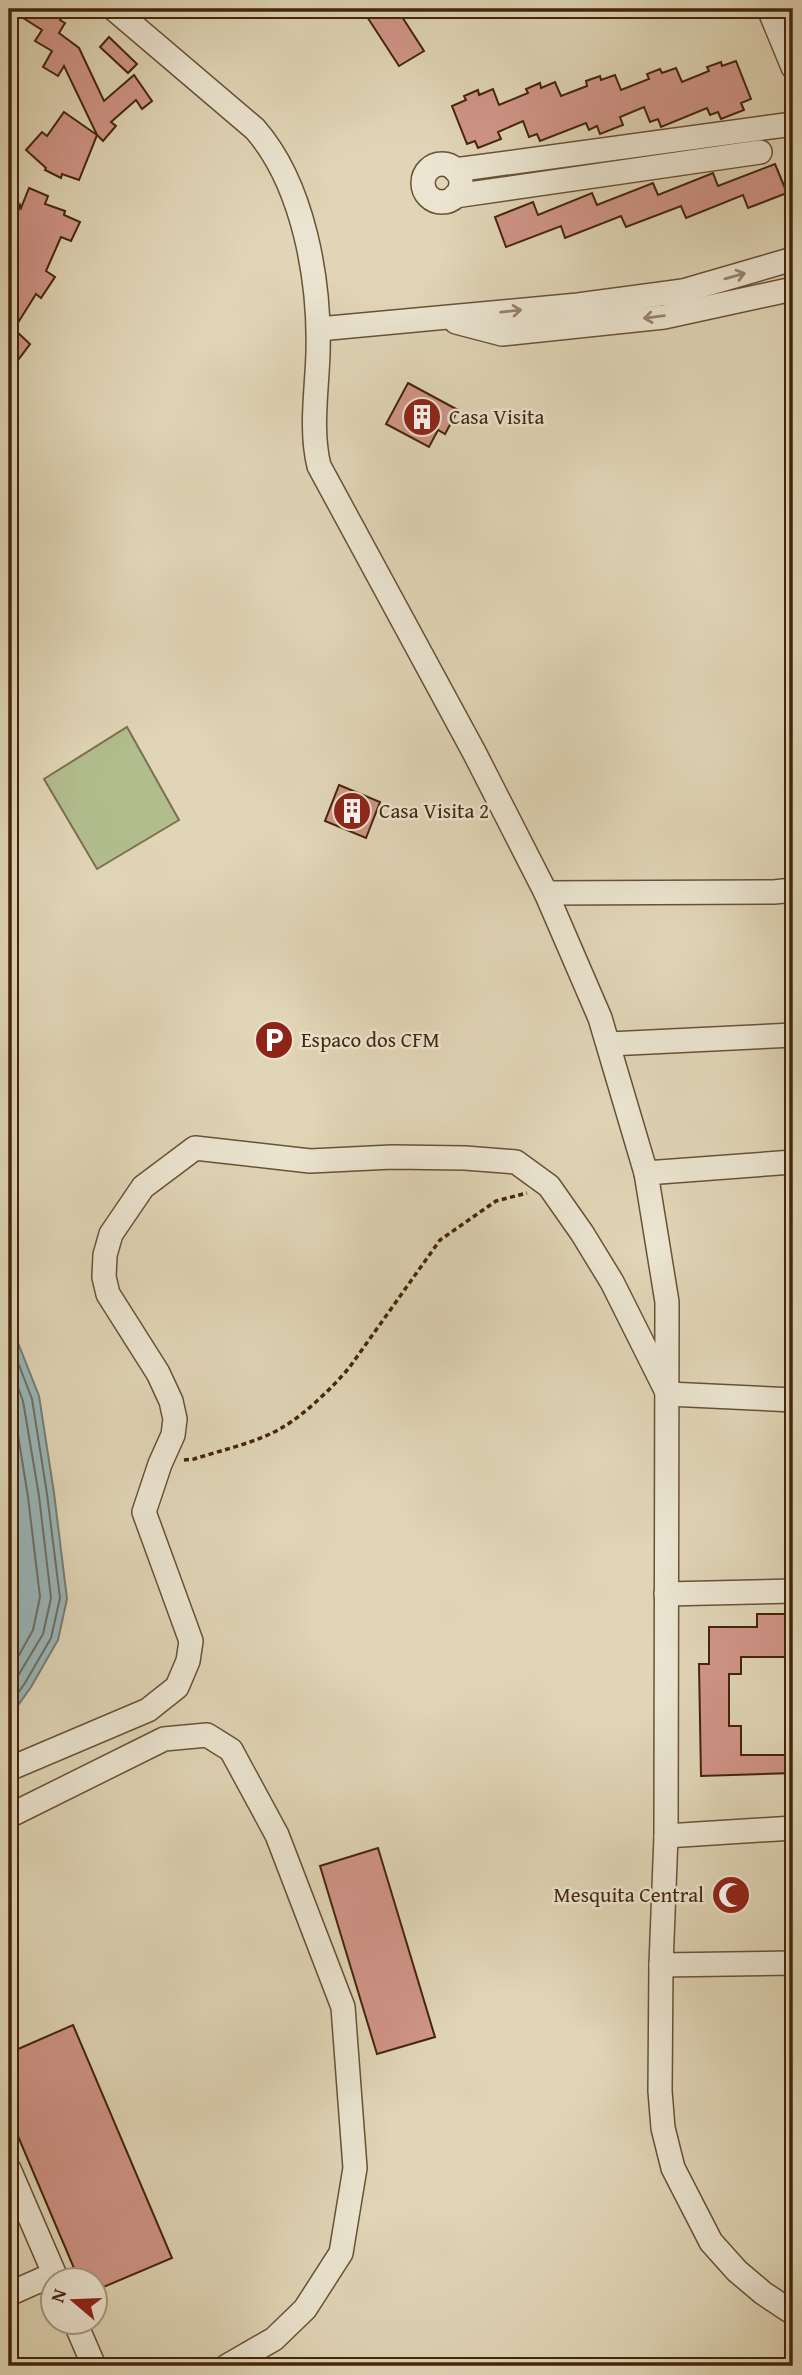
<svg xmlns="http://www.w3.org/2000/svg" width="802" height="2375" font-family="'Gentium Book Plus',serif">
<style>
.green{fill:#b2bd8e;stroke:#7a714c;stroke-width:2}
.water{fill:#99b6b9;stroke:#777c73;stroke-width:2}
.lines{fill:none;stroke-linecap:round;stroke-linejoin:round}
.shore{stroke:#6e6e62;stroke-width:2}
.building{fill:#d09588;stroke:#43250a;stroke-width:2}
.minor-casing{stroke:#6a5135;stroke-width:26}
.path{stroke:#43250a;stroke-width:3.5;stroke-dasharray:5 3.5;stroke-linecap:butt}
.minor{stroke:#ebe4d0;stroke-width:23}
.oneway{stroke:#97846d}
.labels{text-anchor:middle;stroke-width:5;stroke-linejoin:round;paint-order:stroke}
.poi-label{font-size:21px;fill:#43250a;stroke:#ebe4d0;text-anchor:start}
</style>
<rect width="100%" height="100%" fill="#e0d5b6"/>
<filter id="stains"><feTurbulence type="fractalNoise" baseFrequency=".00286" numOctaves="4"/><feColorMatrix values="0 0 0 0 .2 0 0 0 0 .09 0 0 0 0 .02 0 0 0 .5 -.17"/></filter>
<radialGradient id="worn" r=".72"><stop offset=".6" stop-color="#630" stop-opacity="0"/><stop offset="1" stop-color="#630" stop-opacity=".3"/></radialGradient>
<!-- green -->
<path class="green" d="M127,727L179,820L97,869L44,779Z"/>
<!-- water -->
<path class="water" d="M9,1320L39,1396L54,1493L67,1599L58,1640L31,1687L9,1718Z"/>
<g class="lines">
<!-- shore -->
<g class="shore">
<path d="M9,1339L32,1399L47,1494L60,1598L51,1638L25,1683L9,1706"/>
<path d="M9,1363L23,1401L39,1496L51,1598L43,1634L9,1691"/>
<path d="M9,1392L13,1404L28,1497L40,1597L33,1630L9,1673"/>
</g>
</g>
<!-- building -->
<g class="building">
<path d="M9,9H68L60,20L65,23L59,33L79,48L104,101L134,75L152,101L142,109L136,100L111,122L116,126L103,141L97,135L64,66L58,76L43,67L52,51L35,41L42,30Z"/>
<path d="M362,9H397L424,51L399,66Z"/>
<path d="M109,37L137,64L128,73L100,47Z"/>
<path d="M736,61L751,99L741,103L744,110L721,119L718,112L710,115L707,108L661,127L658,119L650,122L644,107L620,117L623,125L600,134L597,126L589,130L586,123L540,141L537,134L529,137L523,121L498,132L501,139L478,148L475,141L467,144L452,106L466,100L464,96L478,90L479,95L493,89L499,105L528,93L526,89L540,83L541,88L555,82L561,96L587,86L586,81L600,76L601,80L615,75L621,90L649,79L647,74L660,69L662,73L676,68L682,82L709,71L707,67L721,62L722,66Z"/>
<path d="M64,112L97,135L79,180L62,174L61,178L45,170L46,168L26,150L42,132L47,136Z"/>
<path d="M775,164L787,193L748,208L743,195L686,218L681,206L626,227L621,216L565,238L561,226L506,247L495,217L533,202L538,215L592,193L597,205L653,183L658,195L713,173L718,186Z"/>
<path d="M29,188L48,196L45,204L65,211L64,215L80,222L71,241L61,237L46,271L55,277L41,298L36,294L14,329L30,344L18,360L9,353V240L20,205L21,208Z"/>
<path d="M408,383L458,410L445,434L438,430L429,447L386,424Z"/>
<path d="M339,785L380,802L366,838L325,821Z"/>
<path d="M757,1614H793L792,1657H741V1674H729V1726H741V1755H793V1773L701,1776L699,1664H709V1627H757Z"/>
<path d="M378,1848L435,2037L377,2054L320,1866Z"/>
<path d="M73,2025L172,2258L94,2291V2280H79L9,2115V2053Z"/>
</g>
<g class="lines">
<defs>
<g id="minor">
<path d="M114,9L255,129C304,185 320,281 318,353C317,389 310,430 319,466L474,752L546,893L600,1018L646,1173L667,1302L666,1836L661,1965L660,2091L663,2128L673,2168L711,2242L737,2271L763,2293L793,2313"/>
<path d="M769,9L793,67"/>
<circle cx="442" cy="183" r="19"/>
<path d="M455,170L793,124"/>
<path d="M455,196L760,152"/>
<path d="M456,322L502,334L664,317L793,289"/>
<path d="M319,329L578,305L683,291L793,259"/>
<path d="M546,893L774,892L793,890"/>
<path d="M609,1044L793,1035"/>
<path d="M646,1173L793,1162"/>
<path d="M666,1594L793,1591"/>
<path d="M9,1769L148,1710L177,1687L188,1661L191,1641L144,1512L160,1464L173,1435L175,1419L171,1401L158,1373L108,1294L104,1277L105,1255L111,1234L143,1187L195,1148L310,1161L392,1157L465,1158L516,1162L549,1186L582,1233L612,1282L668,1394L793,1400"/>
<path d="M9,1816L164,1739L207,1735L231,1750L277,1835L343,2007L355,2168L341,2253L305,2309L274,2339L227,2366"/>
<path d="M666,1836L793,1828"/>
<path d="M661,1965L793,1963"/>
<path d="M9,2169L57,2280"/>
<path d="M9,2294L54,2274"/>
<path d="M75,2322L94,2366"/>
</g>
</defs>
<!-- minor casing -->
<use href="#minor" class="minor-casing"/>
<!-- path -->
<path class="path" d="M184,1460L194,1459C222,1450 259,1442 283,1427C304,1415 333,1387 349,1368L440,1240L496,1201L527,1193"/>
<!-- minor -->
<use href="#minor" class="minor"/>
</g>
<!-- one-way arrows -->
<defs><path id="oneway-shaft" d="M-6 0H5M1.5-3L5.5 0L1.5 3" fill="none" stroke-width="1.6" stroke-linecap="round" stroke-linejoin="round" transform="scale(1.75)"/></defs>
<g class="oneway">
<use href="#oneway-shaft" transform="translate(735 276) rotate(-16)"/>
<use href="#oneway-shaft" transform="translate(511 311) rotate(-6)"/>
<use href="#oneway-shaft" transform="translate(654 317) rotate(173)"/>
</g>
<!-- icons -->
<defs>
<symbol id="building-disc" viewBox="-11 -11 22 22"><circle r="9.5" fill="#8f2418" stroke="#ebe4d0"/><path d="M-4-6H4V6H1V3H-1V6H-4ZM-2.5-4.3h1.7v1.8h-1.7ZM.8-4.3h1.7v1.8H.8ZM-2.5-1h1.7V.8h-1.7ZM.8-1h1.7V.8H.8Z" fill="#fff"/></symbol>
<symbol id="parking-disc" viewBox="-11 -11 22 22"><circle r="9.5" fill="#8f2418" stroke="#ebe4d0"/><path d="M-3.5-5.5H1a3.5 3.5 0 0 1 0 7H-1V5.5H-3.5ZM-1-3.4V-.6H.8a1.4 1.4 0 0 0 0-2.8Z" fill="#fff"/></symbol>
<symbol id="mosque-disc" viewBox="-11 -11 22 22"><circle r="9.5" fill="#8f2418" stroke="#ebe4d0"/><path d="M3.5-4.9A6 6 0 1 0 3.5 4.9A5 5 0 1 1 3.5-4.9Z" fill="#fff"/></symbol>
</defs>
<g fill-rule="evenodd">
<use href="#building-disc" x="400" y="395" width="44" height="44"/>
<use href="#building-disc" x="330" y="789" width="44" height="44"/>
<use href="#parking-disc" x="252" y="1018" width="44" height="44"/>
<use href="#mosque-disc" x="709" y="1873" width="44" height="44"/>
</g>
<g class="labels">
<!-- poi labels -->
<g class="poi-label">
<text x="449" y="424">Casa Visita</text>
<text x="379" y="818">Casa Visita 2</text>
<text x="301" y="1047">Espaco dos CFM</text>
<text x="704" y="1902" text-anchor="end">Mesquita Central</text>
</g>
</g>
<!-- margin -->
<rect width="802" height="2375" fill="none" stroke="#e0d5b6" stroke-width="35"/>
<rect x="10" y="10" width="781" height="2354" fill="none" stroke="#43250a" stroke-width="3.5"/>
<rect x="18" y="18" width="767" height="2340" fill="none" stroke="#43250a" stroke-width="2"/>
<!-- north arrow -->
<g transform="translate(74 2301) rotate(289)"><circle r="33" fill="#ebe4d0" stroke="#a89881" stroke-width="2"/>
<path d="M0-5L12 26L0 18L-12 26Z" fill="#8f2418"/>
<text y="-10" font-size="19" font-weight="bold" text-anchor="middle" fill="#43250a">N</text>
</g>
<rect width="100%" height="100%" filter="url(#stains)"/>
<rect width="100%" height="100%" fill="url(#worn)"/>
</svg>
